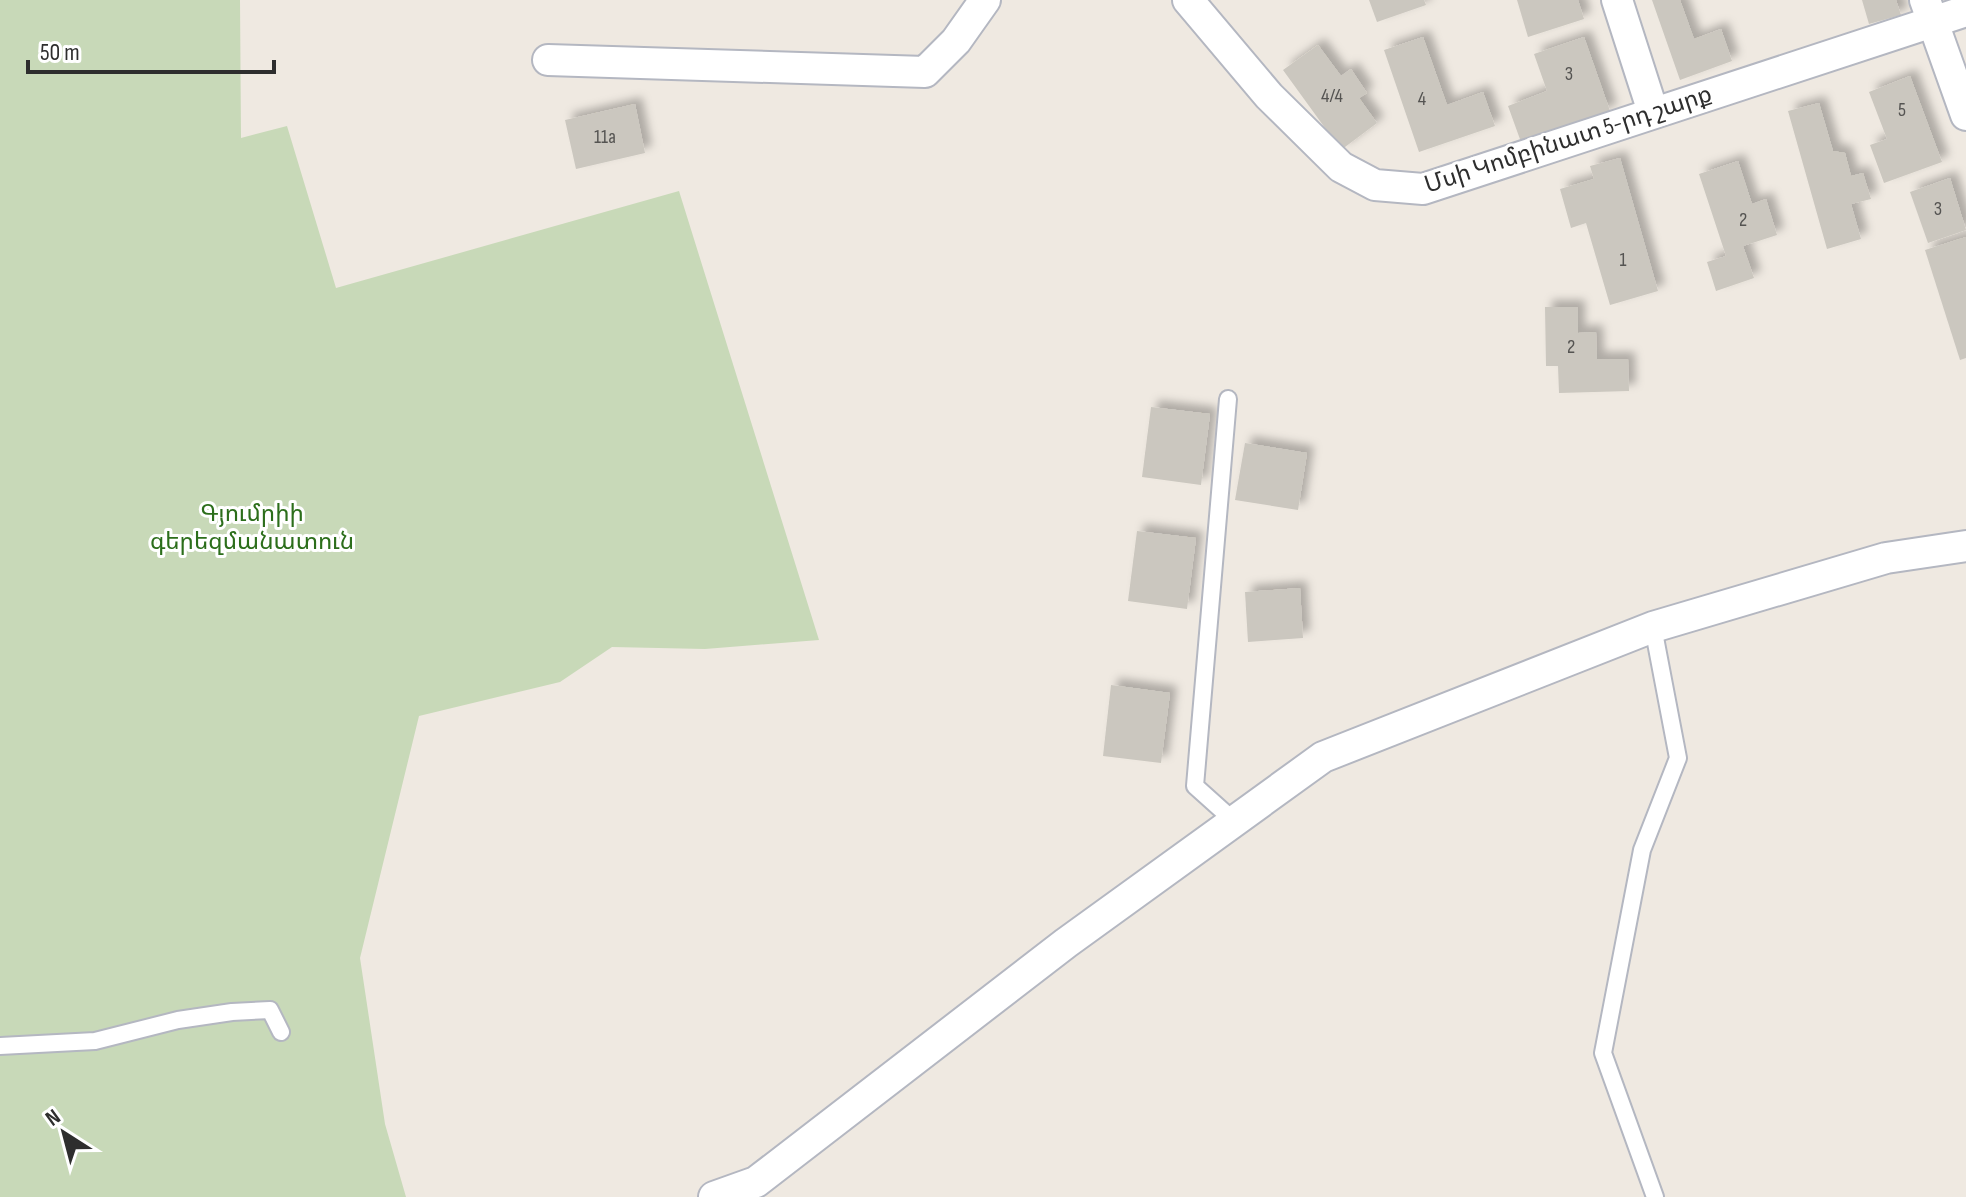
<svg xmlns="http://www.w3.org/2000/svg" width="1966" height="1197" font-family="'Sofia Sans Condensed','Noto Sans Armenian',sans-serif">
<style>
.cemetery{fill:#c8d9b8}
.building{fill:#cbc7bf;filter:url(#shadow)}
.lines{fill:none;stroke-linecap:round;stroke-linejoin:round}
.lane-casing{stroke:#b4b7c1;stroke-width:20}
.street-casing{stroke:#b4b7c1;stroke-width:34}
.lane{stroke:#fff;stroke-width:16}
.street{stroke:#fff;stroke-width:30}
.labels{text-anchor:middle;stroke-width:6;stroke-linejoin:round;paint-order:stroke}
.number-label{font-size:20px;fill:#555452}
.street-label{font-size:24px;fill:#2e2e2e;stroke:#fff}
.park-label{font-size:24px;fill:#2c6e1b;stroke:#fff}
</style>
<defs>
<filter id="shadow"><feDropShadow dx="7" dy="-7" stdDeviation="4" flood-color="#0004"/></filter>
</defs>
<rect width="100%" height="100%" fill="#efe9e1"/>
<!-- cemetery -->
<path class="cemetery" d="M0,0H240L241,138L287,126L336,288L679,191L819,640L705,649L612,647L560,682L419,716L360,958L385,1124L406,1197H0Z"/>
<!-- building -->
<g class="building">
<path d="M1369,0H1424L1426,5L1377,22Z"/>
<path d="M1517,0H1578L1584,19L1528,37Z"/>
<path d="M1652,0H1680L1694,39L1721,29L1732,61L1680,80Z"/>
<path d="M1862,0H1896L1901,15L1869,24Z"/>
<path d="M1423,37L1447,105L1483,92L1495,126L1419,152L1384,50Z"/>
<path d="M1584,37L1610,111L1521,142L1508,106L1547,91L1534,54Z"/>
<path d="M1318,45L1341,76L1351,69L1367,93L1359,98L1377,123L1341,150L1283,70Z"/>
<path d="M1910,76L1942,162L1884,183L1870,145L1887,139L1869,92Z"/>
<path d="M1819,103L1833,151L1845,153L1851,176L1863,173L1871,199L1851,204L1861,239L1827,249L1788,111Z"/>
<path d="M635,104L645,153L576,169L565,120Z"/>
<path d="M1620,158L1658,291L1610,305L1586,223L1571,228L1560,189L1594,179L1590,166Z"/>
<path d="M1738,161L1752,204L1766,199L1777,235L1743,246L1754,278L1716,291L1707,262L1726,256L1699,174Z"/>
<path d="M1950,178L1966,230L1928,243L1910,192Z"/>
<path d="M1966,237V358L1960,360L1925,250Z"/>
<path d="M1545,307H1578V333L1596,332L1597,359H1628L1629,391L1559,393L1558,366H1546Z"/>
<path d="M1151,407L1210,414L1201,485L1142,477Z"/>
<path d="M1245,443L1307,453L1298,510L1235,500Z"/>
<path d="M1137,531L1196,538L1187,609L1128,601Z"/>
<path d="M1300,588L1303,638L1248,642L1245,592Z"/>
<path d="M1111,685L1170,693L1161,763L1103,756Z"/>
</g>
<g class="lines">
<defs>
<g id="lane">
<path d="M1228,399L1195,786L1234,821"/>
<path d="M1653,627L1678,758L1642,850L1603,1053L1655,1197"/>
<path d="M0,1046L95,1041L178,1020L232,1012L270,1010L281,1032"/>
</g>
<g id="street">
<path d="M1188,0L1269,96L1341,167L1375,185L1423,189L1966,11"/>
<path d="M1617,0L1653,112"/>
<path d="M1925,0L1966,115"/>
<path d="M548,60L925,72L956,41L985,0"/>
<path d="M714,1197L756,1182L1066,943L1323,757L1653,627L1886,558L1966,546"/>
</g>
</defs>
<!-- lane casing -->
<use href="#lane" class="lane-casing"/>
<!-- street casing -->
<use href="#street" class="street-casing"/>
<!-- lane -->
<use href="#lane" class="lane"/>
<!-- street -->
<use href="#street" class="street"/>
</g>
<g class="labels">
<!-- number labels -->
<g class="number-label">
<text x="1569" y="80">3</text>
<text x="1332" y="102">4/4</text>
<text x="1422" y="105">4</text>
<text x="1902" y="116">5</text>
<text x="605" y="143">11a</text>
<text x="1938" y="215">3</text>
<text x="1743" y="226">2</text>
<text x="1623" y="266">1</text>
<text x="1571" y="353">2</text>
</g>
<!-- street labels -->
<g class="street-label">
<text transform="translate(1568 139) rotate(-18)" y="8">Մսի Կոմբինատ 5-րդ շարք</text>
</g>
<!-- park labels -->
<g class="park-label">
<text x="252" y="521">Գյումրիի<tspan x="252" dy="28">գերեզմանատուն</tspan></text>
</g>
</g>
<!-- north arrow -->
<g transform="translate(64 1133) rotate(324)" stroke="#ffffff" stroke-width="6" paint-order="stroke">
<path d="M0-6L14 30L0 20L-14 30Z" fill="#2e2e2e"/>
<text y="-12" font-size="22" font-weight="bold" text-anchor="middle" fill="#2e2e2e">N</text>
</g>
<!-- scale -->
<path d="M28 60v12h246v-12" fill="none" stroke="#2e2e2e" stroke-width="4"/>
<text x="40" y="60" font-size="24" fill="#2e2e2e" stroke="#ffffff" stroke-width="6" paint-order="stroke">50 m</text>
</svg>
